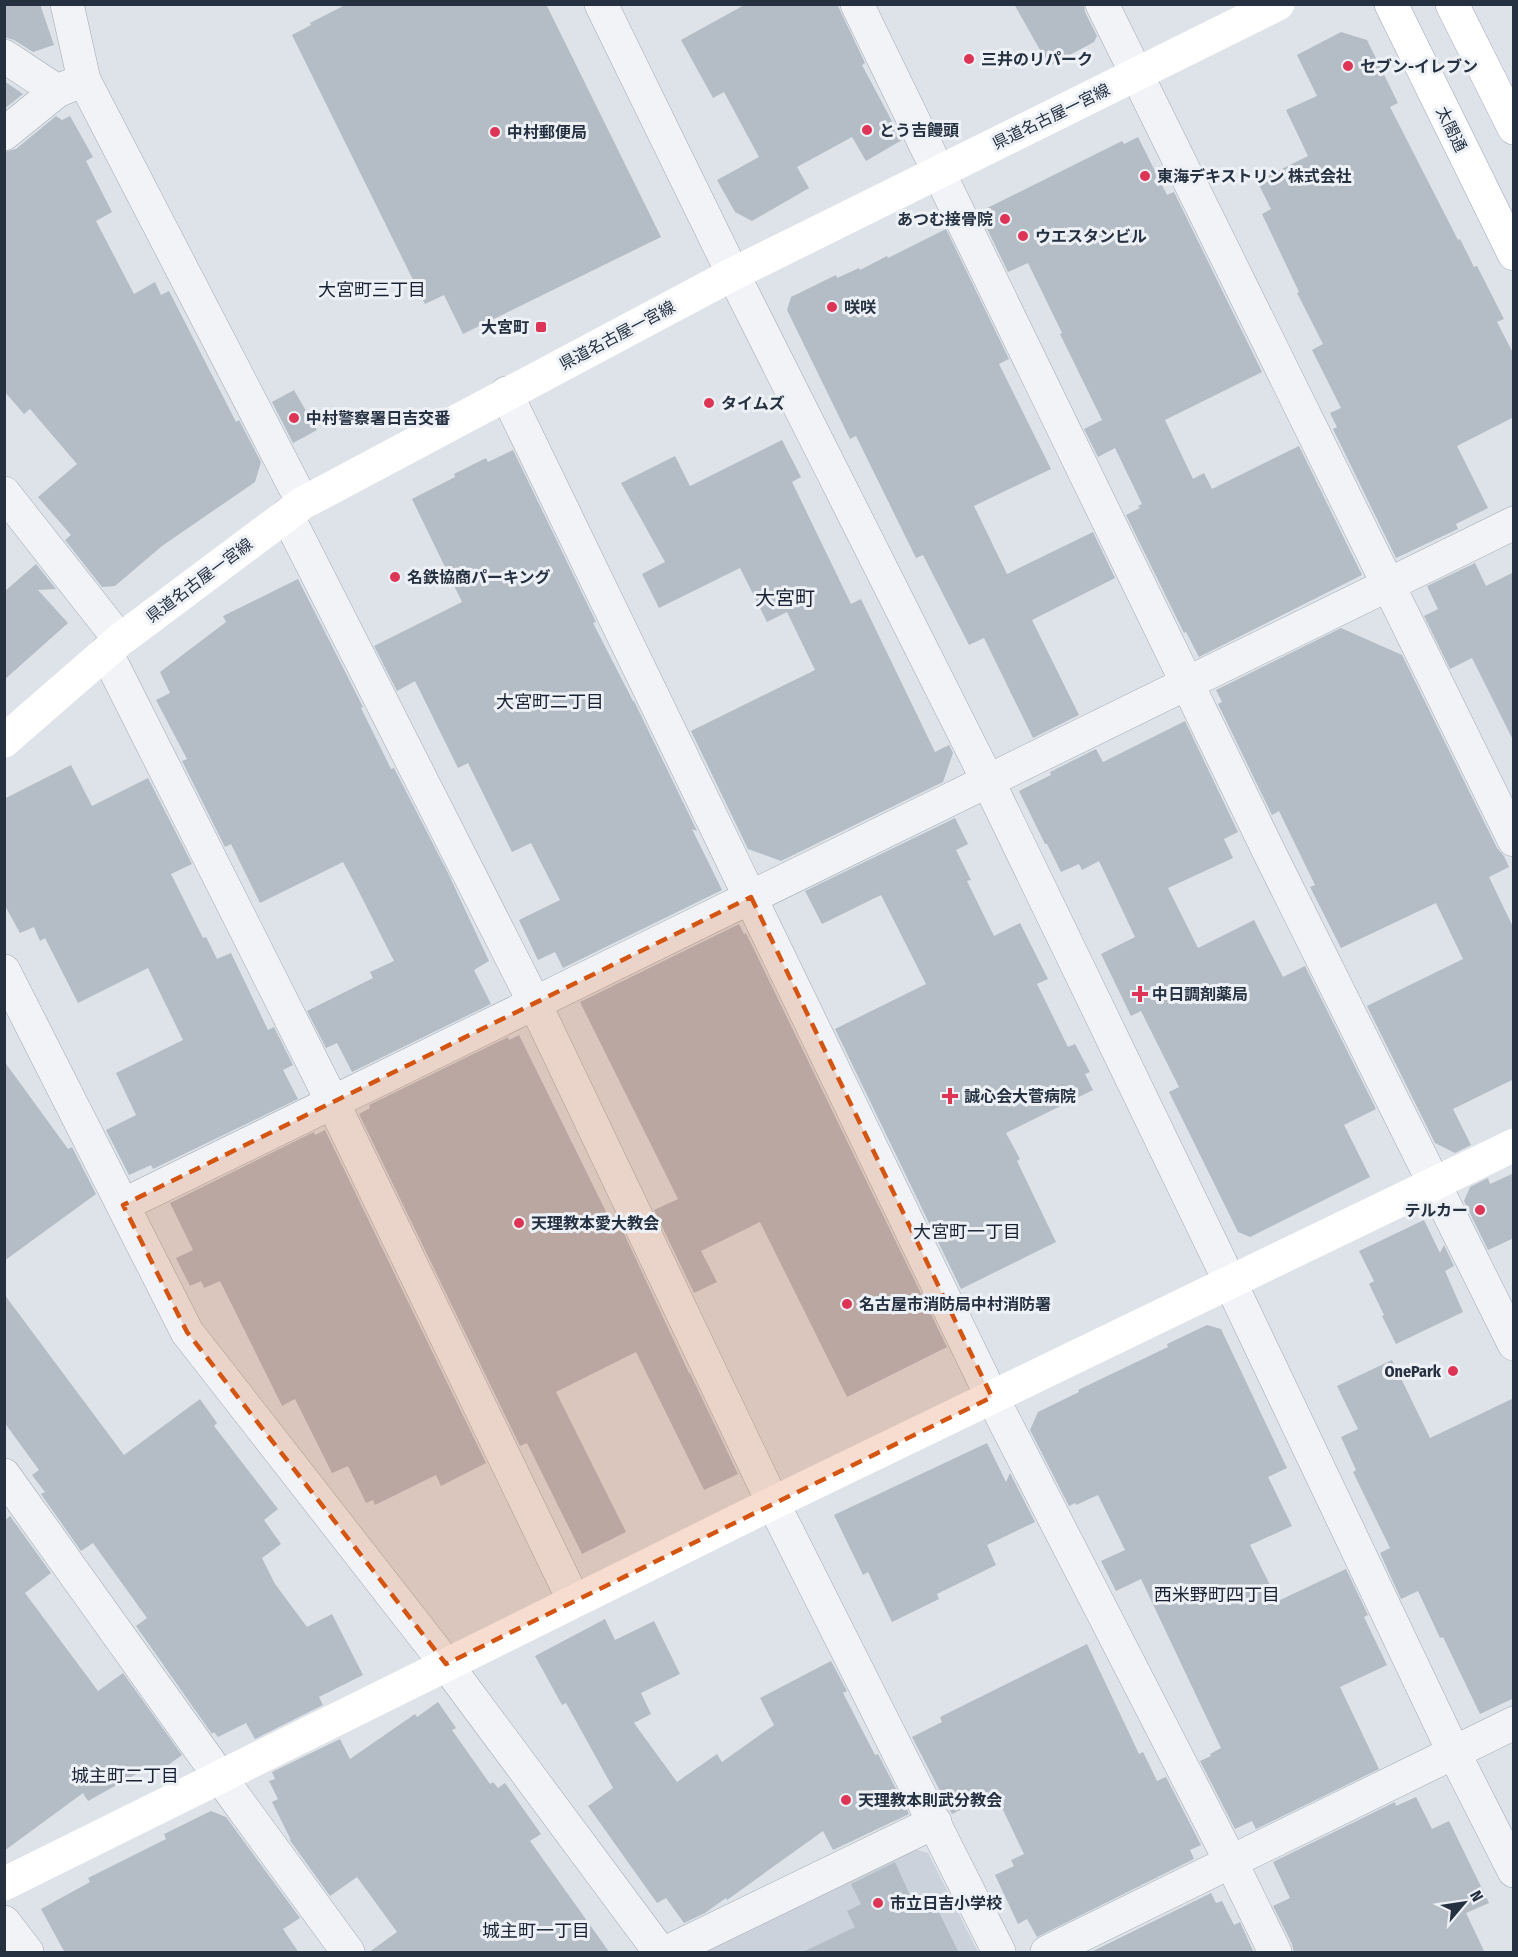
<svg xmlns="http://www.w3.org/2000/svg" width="1518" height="1957" font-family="'Fira Sans Condensed','Noto Sans JP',sans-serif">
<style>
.built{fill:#cbd2db}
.building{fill:#b4bcc6}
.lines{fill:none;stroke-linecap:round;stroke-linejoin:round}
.street-casing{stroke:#a3aab3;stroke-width:34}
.primary-casing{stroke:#9ca7b6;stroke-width:34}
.street{stroke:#f1f3f7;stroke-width:33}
.secondary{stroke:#fff;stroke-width:33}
.primary{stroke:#fff;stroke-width:33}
.marked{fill:#d45511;fill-opacity:0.2;stroke:#d45511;stroke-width:4.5;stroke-dasharray:12 8;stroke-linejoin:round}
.poi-dot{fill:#dc3556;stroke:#edf1f6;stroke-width:2}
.labels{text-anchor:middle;stroke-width:6;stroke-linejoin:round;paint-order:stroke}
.poi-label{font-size:16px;font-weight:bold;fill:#253141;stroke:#edf1f6;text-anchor:start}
.street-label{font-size:16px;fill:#253141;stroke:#edf1f6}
.neighbourhood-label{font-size:18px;fill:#182232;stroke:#edf1f6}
.quarter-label{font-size:20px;fill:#182232;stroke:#edf1f6}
</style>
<rect width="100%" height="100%" fill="#dee3e9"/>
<!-- built -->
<path class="built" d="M914,1849L928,1853L978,1952H701Z"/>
<!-- building -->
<g class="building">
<path d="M4,4H40L54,45L33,52L14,40L4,37Z"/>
<path d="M347,4H546L661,237L463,334L444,295L425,304L292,35L311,25L310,23Z"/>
<path d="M746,4H837L865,63L862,65L902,140L866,161L852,137L797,167L809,188L752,221L735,212L717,180L759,157L724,92L713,98L681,40Z"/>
<path d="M1014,4H1084L1085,12L1097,36L1094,42L1049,66Z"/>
<path d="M1341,32L1367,40L1398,103L1390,107L1458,240L1460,239L1474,267L1477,266L1504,319L1497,322L1514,355V417L1457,446L1488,508L1456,524L1458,529L1396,558L1333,429L1337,427L1330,413L1341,408L1312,350L1323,344L1297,293L1299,292L1262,214L1271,209L1257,181L1308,156L1286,110L1317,96L1297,55Z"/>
<path d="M4,81L23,94L4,109Z"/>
<path d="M56,116L62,120L70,116L93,157L86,161L112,212L96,221L134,294L155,282L161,295L169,291L236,422L239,420L261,462L255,482L162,546L115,586L102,587L65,540L71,535L38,497L77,464L30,409L24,414L4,391V152L16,149Z"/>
<path d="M1138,137L1167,195L1174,192L1262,372L1165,420L1193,479L1204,473L1212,489L1299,446L1362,575L1199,657L1186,632L1184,633L1126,515L1140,508L1138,506L1142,504L1115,448L1098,457L1084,429L1102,420L1060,334L1062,333L1028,263L1008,272L979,212L1122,141L1124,144Z"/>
<path d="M946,229L1009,359L999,364L1051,469L974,506L1007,574L1093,532L1115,578L1032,620L1079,715L1033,738L984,638L969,645L923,555L916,558L856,436L850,439L787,310L791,297L836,275L837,278L859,268L860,270L887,256L888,258Z"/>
<path d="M294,390L317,430L293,443L272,402Z"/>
<path d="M782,440L801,477L792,482L851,604L861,599L935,752L949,745L953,753L943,782L781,861L748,849L691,731L815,670L787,612L767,622L740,568L659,608L642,574L665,562L621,483L675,456L690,486Z"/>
<path d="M513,450L596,622L593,623L633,701H634L697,831L692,829L722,890L563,968L555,952L538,960L519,920L560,900L531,843L512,852L468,763L458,768L415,681L397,691L374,646L462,602L412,499L455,477L454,474L486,458L488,462Z"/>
<path d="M1475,563L1486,586L1514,572V742L1472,658L1450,669L1424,616L1438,609L1427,586Z"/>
<path d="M36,564L56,589L38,590L68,623L4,680V592Z"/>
<path d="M298,579L363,707L361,708L391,769L394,768L448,873L489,961L474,970L491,1004L352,1072L337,1043L326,1048L307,1011L373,978L370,972L394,961L356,886L343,862L260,903L231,844L225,847L182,761L187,759L156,700L170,693L160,672L226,622L223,616Z"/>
<path d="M1341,628L1402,655L1497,848L1504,856L1509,867L1489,877L1514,929V1079L1453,1109L1471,1145L1455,1153L1435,1143L1367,1006L1463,959L1436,903L1341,948L1310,887L1315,885L1279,811L1272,815L1218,704L1222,702L1216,690Z"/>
<path d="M1185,721L1238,832L1224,839L1233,858L1168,888L1198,948L1254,920L1283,977L1305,966L1376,1109L1344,1125L1370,1177L1250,1237L1238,1232L1169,1092L1179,1087L1141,1011L1131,1016L1101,954L1135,937L1099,861L1082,870L1079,864L1061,872L1047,844H1045L1019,791L1051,775L1050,772L1096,749L1103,762Z"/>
<path d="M71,765L92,806L148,778L192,864L171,874L203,938L206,937L217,959L231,953L268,1030L274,1027L293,1065L283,1070L298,1099L153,1169L151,1165L129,1175L106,1130L136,1115L116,1073L183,1040L148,968L78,1003L45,938L40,941L34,927L20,933L4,904V799Z"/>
<path d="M955,818L968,844L956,850L971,880L967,881L994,936L1020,923L1048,979L1037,984L1068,1047L1075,1044L1090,1072L1085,1074L1093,1090L1006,1133L1020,1159L1017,1161L1056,1242L961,1289L835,1029L926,984L881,895L822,924L805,891Z"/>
<path d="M739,924L744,934L746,933L947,1347L847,1397L760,1222L701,1251L717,1282L694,1293L654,1210L678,1199L580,1002Z"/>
<path d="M519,1035L615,1230L621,1227L689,1373H690L738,1474L704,1490L636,1352L556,1392L626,1532L582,1554L527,1443L520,1446L359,1114L370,1108L369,1105L508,1037L509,1040Z"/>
<path d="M4,1061L68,1149L72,1147L96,1194L4,1261Z"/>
<path d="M325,1130L486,1463L441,1486L436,1475L375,1505L373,1500L366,1503L348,1466L332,1473L295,1399L282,1406L220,1281L204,1288L201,1281L190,1286L176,1258L193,1250L170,1203L314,1132L315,1135Z"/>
<path d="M1514,1173V1238L1488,1250L1464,1201L1470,1187L1488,1178L1490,1184Z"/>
<path d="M1424,1220L1440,1253L1444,1245L1454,1266L1445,1271L1463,1312L1396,1344L1382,1316L1384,1315L1369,1284L1374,1281L1359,1251Z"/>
<path d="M4,1294L124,1455L200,1399L217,1423L214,1426L278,1509L264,1520L281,1544L262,1558L275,1584L307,1627L332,1614L363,1675L319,1697L323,1705L255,1739L246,1723L218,1737L214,1732L212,1734L136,1626L147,1618L93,1543L81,1551L41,1494L45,1492L32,1475L39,1470L4,1422Z"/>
<path d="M1207,1325L1221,1329L1287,1468L1268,1477L1292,1526L1250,1545L1278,1601L1346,1569L1368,1615L1364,1617L1387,1665L1340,1687L1379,1769L1256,1829L1252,1821L1235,1829L1200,1761L1211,1756L1210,1754L1221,1748L1141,1579L1116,1591L1101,1561L1125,1550L1098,1495L1076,1505L1075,1503L1069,1506L1030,1430L1038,1412L1079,1392L1078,1390L1168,1347L1167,1344Z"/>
<path d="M1392,1360L1430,1438L1514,1398V1698L1480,1714L1443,1637L1440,1638L1418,1591L1401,1599L1380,1553L1390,1548L1353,1472L1356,1470L1341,1437L1358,1429L1337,1386Z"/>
<path d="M987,1443L1006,1482L1010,1473L1035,1522L987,1545L996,1565L937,1594L939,1599L892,1622L868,1572L863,1575L834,1515Z"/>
<path d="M10,1516L51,1573L25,1593L98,1691L123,1673L182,1755L154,1775L149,1767L88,1801L83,1793L4,1851V1521Z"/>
<path d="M605,1619L615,1640L654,1621L680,1674L641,1693L651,1714L634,1723L677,1782L717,1754L722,1762L774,1725L760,1698L831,1661L847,1691L843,1693L875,1755L878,1754L909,1814L833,1850L823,1831L727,1900L726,1898L705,1913L684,1923L666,1898L657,1903L588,1806L613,1788L566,1703L562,1705L535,1656Z"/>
<path d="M1087,1644L1139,1754L1143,1752L1157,1781L1166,1777L1201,1845L1190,1850L1194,1859L1037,1937L1027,1919L1018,1924L995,1875L1014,1866L1011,1860L1024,1854L995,1793L952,1814L912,1737L942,1722L940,1717Z"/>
<path d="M438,1702L456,1728L452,1730L490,1784L493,1782L498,1788L505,1783L541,1834L530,1841L610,1953H368L397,1932L357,1877L330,1896L289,1839L291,1840L272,1802L278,1799L269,1781L275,1779L272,1772L340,1739L350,1759L415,1714L417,1717Z"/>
<path d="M1416,1797L1432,1829L1449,1821L1489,1903L1466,1913L1485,1953H1294L1292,1944L1273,1906L1290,1898L1273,1862L1395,1802L1396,1806Z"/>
<path d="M211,1811L226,1817L300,1918L283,1929L299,1953H65L41,1909L90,1882L88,1878L166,1839L164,1834Z"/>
<path d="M895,1862L912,1900L929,1892L959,1953H801L855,1927L847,1911L861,1904L851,1884Z"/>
<path d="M1211,1893L1216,1903L1222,1901L1234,1925L1240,1922L1254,1953H1089Z"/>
</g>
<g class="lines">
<defs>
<g id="street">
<path d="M67,4L84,80L303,503"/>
<path d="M601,4L733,274L988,781L1230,1282L1454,1753L1514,1871"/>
<path d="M857,4L1272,858L1514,1344"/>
<path d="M1102,4L1514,840"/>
<path d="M4,56L57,91L84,80"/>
<path d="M4,134L57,91"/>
<path d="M506,393L992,1397L1231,1862L1275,1952"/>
<path d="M4,493L120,640"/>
<path d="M287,515L535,1004L773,1503L999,1952"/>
<path d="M106,652L333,1103L574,1601"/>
<path d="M4,971L187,1332L446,1664L660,1952"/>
<path d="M123,1205L1514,523"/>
<path d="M4,1475L220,1777L348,1952"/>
<path d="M4,1922L27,1952"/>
<path d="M667,1952L935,1822"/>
<path d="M1047,1952L1514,1723"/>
</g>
<g id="primary">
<path d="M1391,4L1514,254"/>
<path d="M1452,4L1514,128"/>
</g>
</defs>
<!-- street casing -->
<use href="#street" class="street-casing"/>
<!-- primary casing -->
<use href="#primary" class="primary-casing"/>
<!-- street -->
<use href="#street" class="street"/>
<!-- secondary -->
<g class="secondary">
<path d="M4,741L120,640L303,503L733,274L1278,4"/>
<path d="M4,1884L773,1503L1514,1145"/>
</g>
<!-- primary -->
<use href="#primary" class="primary"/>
</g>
<!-- marked area -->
<path class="marked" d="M751,897L992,1397L446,1664L187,1332L123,1205Z"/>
<!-- markers -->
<g class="poi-dot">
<circle cx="969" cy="59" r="6"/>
<circle cx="1348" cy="66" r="6"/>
<circle cx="867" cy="130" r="6"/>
<circle cx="495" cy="132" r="6"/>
<circle cx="1145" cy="176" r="6"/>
<circle cx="1005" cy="219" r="6"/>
<circle cx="1023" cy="236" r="6"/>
<circle cx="832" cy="307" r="6"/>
<rect x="535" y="321" width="12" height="12" rx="3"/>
<circle cx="709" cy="403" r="6"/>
<circle cx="294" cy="418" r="6"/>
<circle cx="395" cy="577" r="6"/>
<path d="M1137 985h6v6h6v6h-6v6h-6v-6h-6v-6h6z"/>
<path d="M947 1087h6v6h6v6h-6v6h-6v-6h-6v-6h6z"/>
<circle cx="1480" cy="1210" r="6"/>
<circle cx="519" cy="1223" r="6"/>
<circle cx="847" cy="1304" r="6"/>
<circle cx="1453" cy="1371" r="6"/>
<circle cx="846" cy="1800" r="6"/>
<circle cx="878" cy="1903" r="6"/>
</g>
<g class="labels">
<!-- poi labels -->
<g class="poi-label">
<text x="981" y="65">三井のリパーク</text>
<text x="1360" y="72">セブン-イレブン</text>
<text x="879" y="136">とう吉饅頭</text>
<text x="507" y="138">中村郵便局</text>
<text x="1157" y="182">東海デキストリン 株式会社</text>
<text x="993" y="225" text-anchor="end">あつむ接骨院</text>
<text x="1035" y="242">ウエスタンビル</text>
<text x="844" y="313">咲咲</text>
<text x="529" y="333" text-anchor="end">大宮町</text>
<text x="721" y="409">タイムズ</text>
<text x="306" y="424">中村警察署日吉交番</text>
<text x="407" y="583">名鉄協商パーキング</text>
<text x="1152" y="1000">中日調剤薬局</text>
<text x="964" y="1102">誠心会大菅病院</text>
<text x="1468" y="1216" text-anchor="end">テルカー</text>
<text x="531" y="1229">天理教本愛大教会</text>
<text x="859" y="1310">名古屋市消防局中村消防署</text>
<text x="1441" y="1377" text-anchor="end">OnePark</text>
<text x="858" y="1806">天理教本則武分教会</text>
<text x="890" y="1909">市立日吉小学校</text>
</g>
<!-- street labels -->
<g class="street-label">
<text transform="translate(1051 116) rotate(-26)" y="6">県道名古屋一宮線</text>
<text transform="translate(1452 129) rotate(64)" y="6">太閤通</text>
<text transform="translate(617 335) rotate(-28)" y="6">県道名古屋一宮線</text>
<text transform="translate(199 580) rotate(-37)" y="6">県道名古屋一宮線</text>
</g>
<!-- neighbourhood labels -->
<g class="neighbourhood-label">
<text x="372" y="296">大宮町三丁目</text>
<text x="550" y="708">大宮町二丁目</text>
<text x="967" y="1238">大宮町一丁目</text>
<text x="1217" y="1601">西米野町四丁目</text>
<text x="125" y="1782">城主町二丁目</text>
<text x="536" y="1937">城主町一丁目</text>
</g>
<!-- quarter labels -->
<g class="quarter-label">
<text x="785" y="605">大宮町</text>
</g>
</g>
<!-- border -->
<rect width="1518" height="1957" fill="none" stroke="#253141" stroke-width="12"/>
<!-- north arrow -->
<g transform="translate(1464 1903) rotate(61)" stroke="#edf1f6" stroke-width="4.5" paint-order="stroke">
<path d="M0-4.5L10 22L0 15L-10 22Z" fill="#253141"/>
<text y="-9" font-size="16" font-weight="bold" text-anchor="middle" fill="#253141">N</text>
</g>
</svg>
